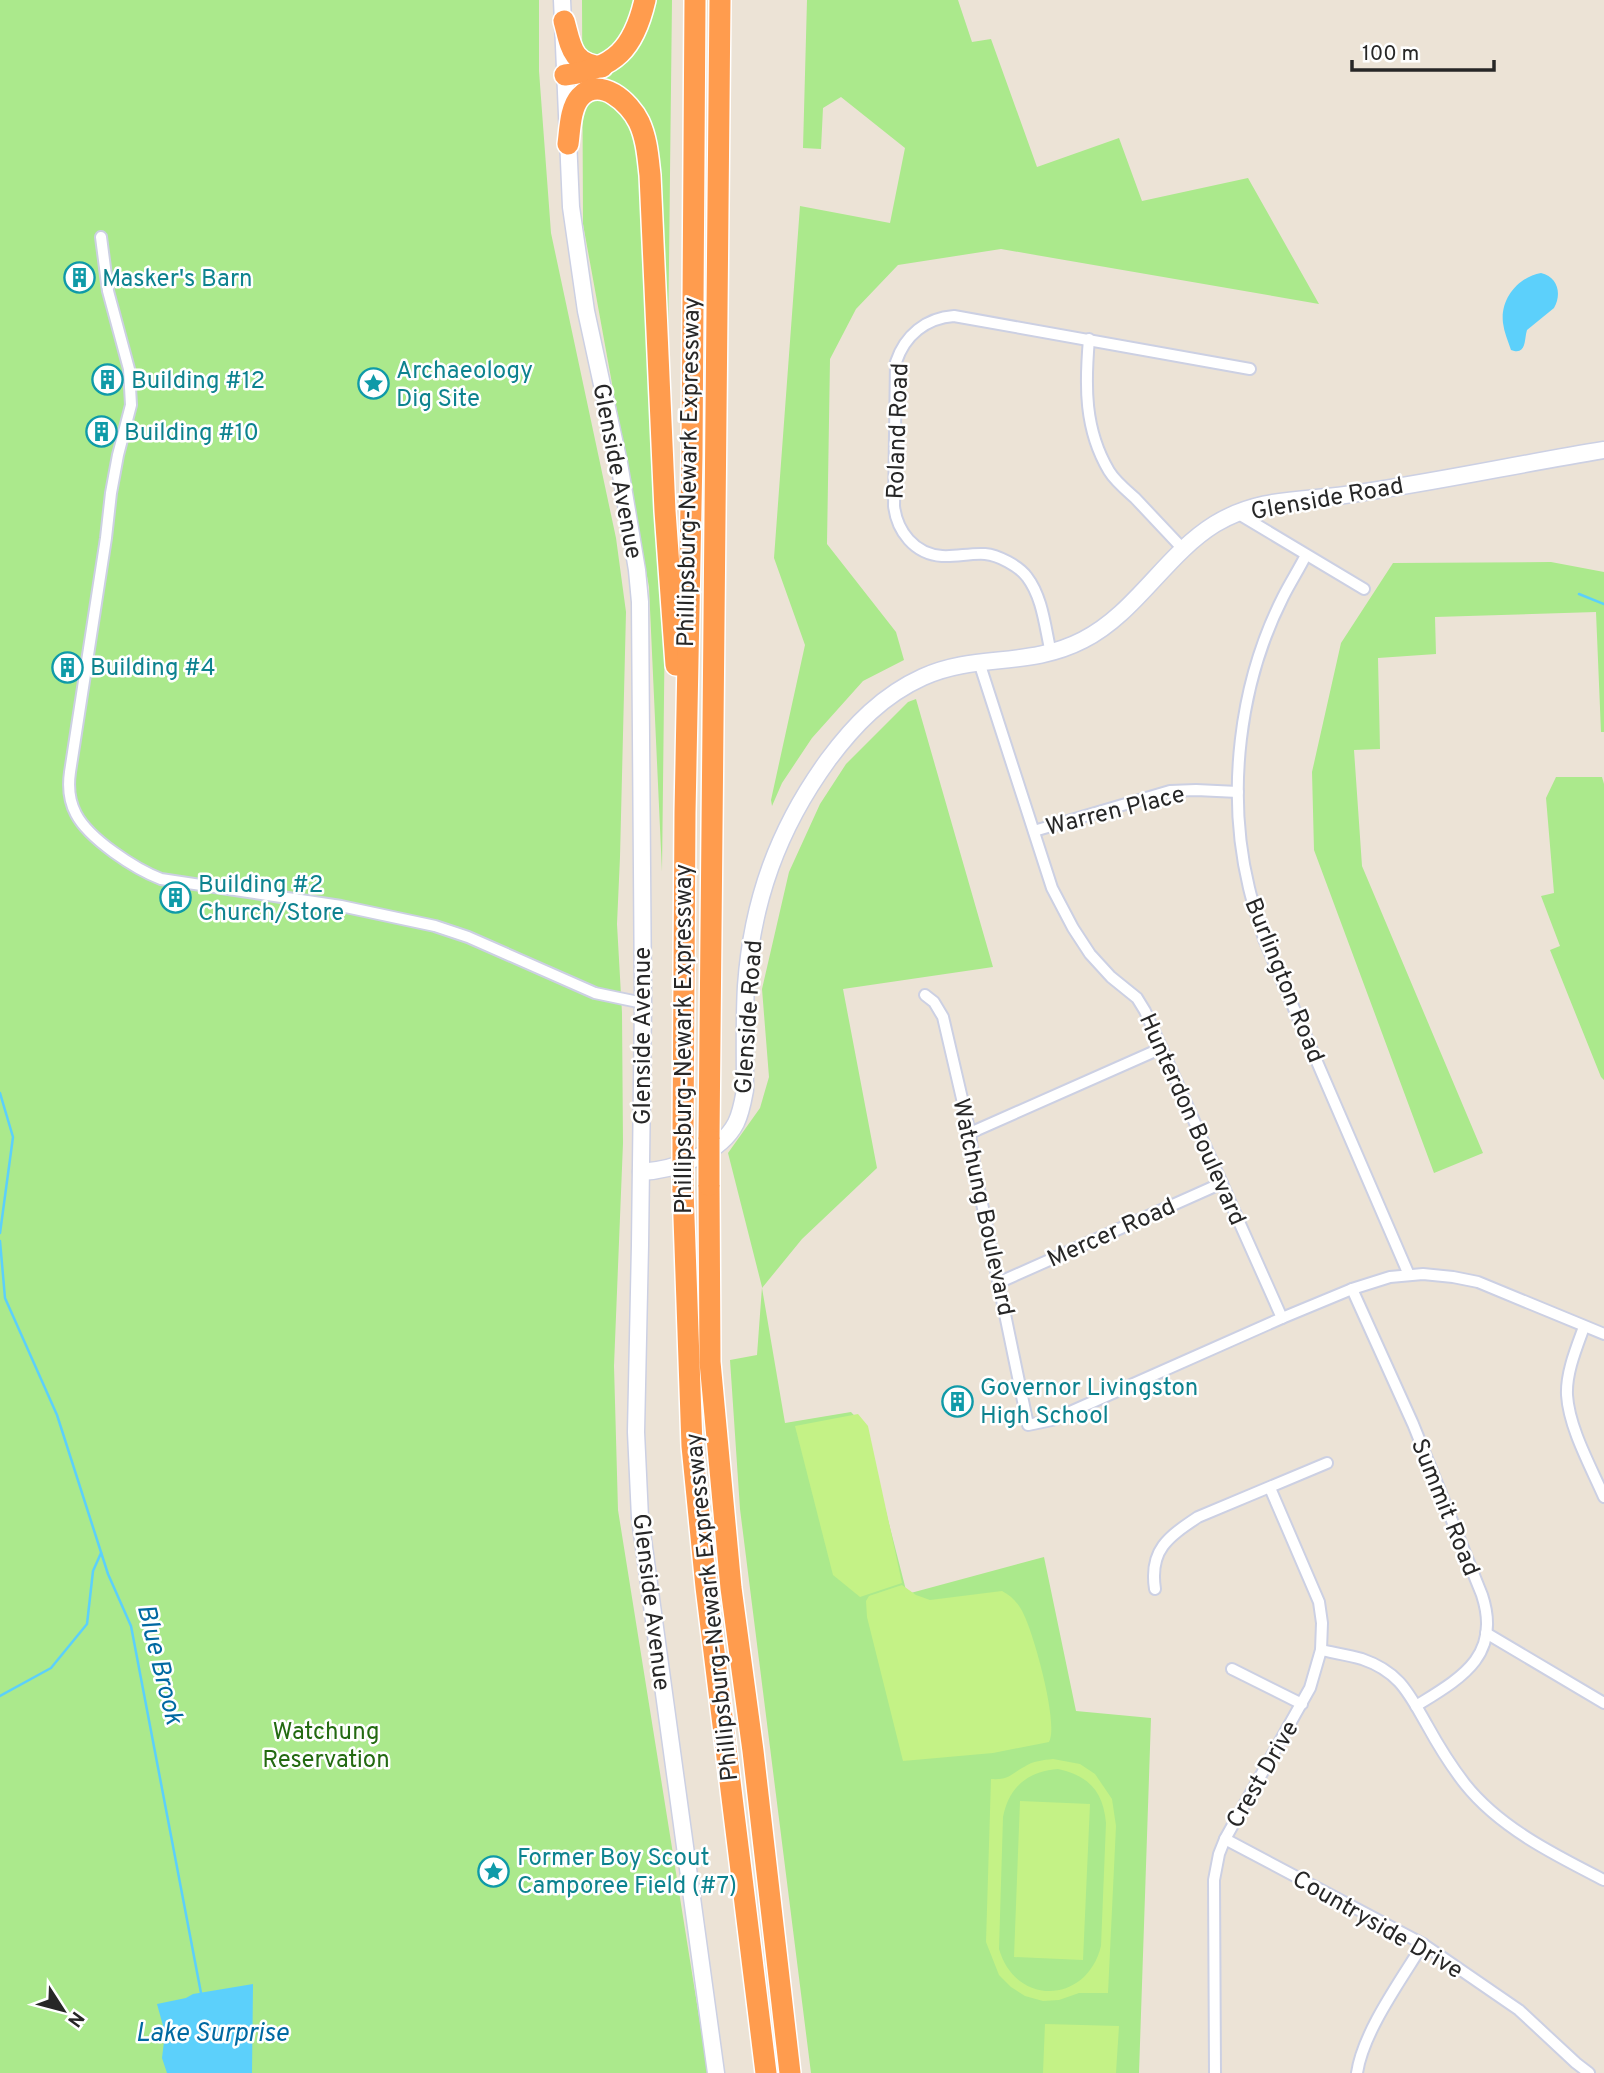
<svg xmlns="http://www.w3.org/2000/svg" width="1604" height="2073" font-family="Overpass,sans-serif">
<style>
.green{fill:#abe98c}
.pitch{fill:#c4f286;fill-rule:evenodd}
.water{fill:#5cd0fb}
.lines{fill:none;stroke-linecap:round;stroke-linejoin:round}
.stream{stroke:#5cd0fb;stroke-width:2.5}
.street-casing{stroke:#ccd0e3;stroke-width:14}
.secondary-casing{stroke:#ccd0e3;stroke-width:19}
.highway-casing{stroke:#fff;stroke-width:24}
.street{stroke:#fff;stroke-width:10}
.secondary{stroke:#fff;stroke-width:16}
.highway{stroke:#ff9c4e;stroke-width:21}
.highway-bridge-casing{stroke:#fff;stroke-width:24;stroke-linecap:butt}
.highway-bridge{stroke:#ff9c4e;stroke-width:21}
.labels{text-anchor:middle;stroke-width:5;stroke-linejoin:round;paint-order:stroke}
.culture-label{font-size:24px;fill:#0d838f;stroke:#fff;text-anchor:start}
.street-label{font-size:24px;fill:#272727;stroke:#fff}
.park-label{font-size:24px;fill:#236a11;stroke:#fff}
.water-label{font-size:26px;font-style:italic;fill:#0069a2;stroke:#fff}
</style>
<rect width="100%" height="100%" fill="#ece3d6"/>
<!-- green -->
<g class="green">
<path d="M0,0H539V71L551,233L616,538L626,612L620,857L617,924L622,1013L623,1143L614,1366L618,1510L708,2073H0Z"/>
<path d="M582,0H672L662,872L649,587L583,224Z"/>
<path d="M807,0H958L972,42L991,39L1037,167L1119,138L1142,201L1248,178L1319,304L1001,249L898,265L856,309L830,359L827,544L896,632L904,660L863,681L812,738L782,783L772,806L771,800L805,645L774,558L800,206L890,223L905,148L841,97L823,108L821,149L803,148Z"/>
<path d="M1551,562L1604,572V732H1601L1596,612L1435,617L1436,654L1378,658L1380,749L1354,750L1362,866L1483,1153L1434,1173L1314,850L1312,772L1341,643L1393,563Z"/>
<path d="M916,699L993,967L843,989L877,1168L802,1239L762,1288L785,1423L851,1412L864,1426L907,1594L1044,1557L1076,1711L1151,1718L1139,2073H811L740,1509L730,1360L757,1355L762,1287L728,1153L760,1108L769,1077L762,989L789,872L820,804L846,764L908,702Z"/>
<path d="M1556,777H1602L1604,784V1080L1601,1077L1550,950L1560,946L1541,896L1554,893L1546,798Z"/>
</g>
<!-- pitch -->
<g class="pitch">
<path d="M858,1414L868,1426L902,1583L860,1597L833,1575L795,1426Z"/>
<path d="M902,1585L916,1595L930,1600L1002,1591C1012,1596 1020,1605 1024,1615C1034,1635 1059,1724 1049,1742L993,1753L903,1761L867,1617L866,1601L869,1596Z"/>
<path d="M1053,1759L1080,1764L1095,1774L1112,1799L1116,1826L1108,1993H1079L1059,2000L1043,2001L1025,1996L1011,1987L999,1975L986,1942L991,1779C1010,1780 1009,1775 1024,1767C1033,1761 1043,1760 1053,1759ZM1058,1769C1089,1776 1103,1791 1106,1823L1101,1946C1087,2004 1016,2007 999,1949L1003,1817C1009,1787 1028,1771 1058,1769Z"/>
<path d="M1020,1801L1090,1804L1083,1960L1014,1957Z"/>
<path d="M1045,2024L1119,2026L1116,2073H1043Z"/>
</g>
<!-- water -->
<g class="water">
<path d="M1541,273C1558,277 1562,294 1554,308L1527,330C1524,339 1527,356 1511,350C1508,341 1504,332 1503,323C1500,298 1519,277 1541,273Z"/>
<path d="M253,1984L252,2073H167L162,2058L165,2033L157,2004L186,1998L193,1994Z"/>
</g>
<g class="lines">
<!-- stream -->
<g class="stream">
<path d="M1579,594L1604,604"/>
<path d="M0,1093L13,1137L0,1233"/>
<path d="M0,1241L5,1298L57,1415L108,1574L131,1626L201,1993"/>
<path d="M0,1696L51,1668L87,1624L93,1571L101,1553"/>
</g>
<defs>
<g id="street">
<path d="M101,237L108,291L129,369L131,405L118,455L111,493L106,538L70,772C68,786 69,801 76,814C89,839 135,869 161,879L341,906L435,926L468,937L595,993L643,1003"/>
<path d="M1089,339C1085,385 1084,429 1109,471C1115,481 1126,490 1135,498C1151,515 1167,532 1183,549"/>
<path d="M1237,513L1364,589"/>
<path d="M1306,555C1299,569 1290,583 1283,597C1239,684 1226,793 1249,888C1253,905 1259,922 1264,939L1409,1275"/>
<path d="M1051,653C1045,628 1043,598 1027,577C1019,566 998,555 985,554C970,553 956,557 942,556C914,554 897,531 894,506L896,362C905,335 926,318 954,316L1250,369"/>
<path d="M979,662L1052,888L1073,928L1090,954L1111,977L1137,998L1145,1011L1282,1318"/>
<path d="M1034,831L1170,791L1196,790L1238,792"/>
<path d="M925,995L934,1002L943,1017L970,1133L974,1165L1028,1425L1052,1420L1282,1318L1352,1289L1390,1277L1423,1274L1453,1277L1478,1282L1604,1334"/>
<path d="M970,1133L1162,1048"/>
<path d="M1000,1282L1222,1183"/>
<path d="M1352,1289L1413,1424L1482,1595C1502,1656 1461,1678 1416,1706"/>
<path d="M1584,1327C1576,1349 1566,1373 1567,1395C1569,1428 1591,1467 1604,1497"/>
<path d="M1155,1589C1149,1550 1168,1537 1198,1517L1327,1463"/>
<path d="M1486,1633L1604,1703"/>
<path d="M1321,1650C1334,1653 1349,1655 1362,1659C1400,1672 1409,1694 1427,1725C1438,1745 1451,1766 1465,1784C1500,1828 1555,1855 1604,1880"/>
<path d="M1232,1669L1302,1704"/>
<path d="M1225,1839L1423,1944L1519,2010L1576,2063L1589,2073"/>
<path d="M1215,2073L1214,1880L1219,1854L1225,1839L1310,1688L1321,1650L1322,1623L1319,1602L1270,1488"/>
<path d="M1357,2073C1363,2032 1401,1980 1423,1944"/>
</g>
<g id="secondary">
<path d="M562,0L571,207L586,311L619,463L637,570L640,602L643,1003L640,1245L636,1432L640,1518L716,2073"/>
<path d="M641,1172C674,1170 720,1154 736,1123C741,1113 743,1101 745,1090C745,1056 744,1021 746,986C752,901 778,829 828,760C854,725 883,695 923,677C976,653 1029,668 1083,640C1136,613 1165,555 1215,524C1258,498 1298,501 1345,495C1432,483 1518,464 1604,450"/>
</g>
<g id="highway">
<path d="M564,21C571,46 571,64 602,67"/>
<path d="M565,75C615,69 634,48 645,0"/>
<path d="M568,144C570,130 570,108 580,97C600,75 630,103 639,122C647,139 648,158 650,175L665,511L676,665"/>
<path d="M683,1139L685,813L692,455L695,0"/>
<path d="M709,1139L720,0"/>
<path d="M709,1185L710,1362L731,1588L753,1751L790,2073"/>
<path d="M683,1189L692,1446L706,1587L766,2073"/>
</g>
</defs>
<!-- street casing -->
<use href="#street" class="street-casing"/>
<!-- secondary casing -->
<use href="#secondary" class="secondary-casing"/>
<!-- highway casing -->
<use href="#highway" class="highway-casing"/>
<!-- street -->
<use href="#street" class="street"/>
<!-- secondary -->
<use href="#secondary" class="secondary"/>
<!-- highway -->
<use href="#highway" class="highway"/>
<defs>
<g id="highway-bridge">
<path d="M709,1185V1139"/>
<path d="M683,1189V1139"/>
</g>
</defs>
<!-- highway-bridge casing -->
<use href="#highway-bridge" class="highway-bridge-casing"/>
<!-- highway-bridge -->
<use href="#highway-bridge" class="highway-bridge"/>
</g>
<!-- icons -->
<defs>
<symbol id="building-ring" viewBox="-11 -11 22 22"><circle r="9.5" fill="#fff" stroke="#0f9aa8" stroke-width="1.5"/><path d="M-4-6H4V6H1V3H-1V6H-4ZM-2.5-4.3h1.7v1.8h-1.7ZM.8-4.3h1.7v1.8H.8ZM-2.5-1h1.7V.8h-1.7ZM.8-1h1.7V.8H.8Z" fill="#0f9aa8"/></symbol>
<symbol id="sight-ring" viewBox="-11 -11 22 22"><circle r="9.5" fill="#fff" stroke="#0f9aa8" stroke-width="1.5"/><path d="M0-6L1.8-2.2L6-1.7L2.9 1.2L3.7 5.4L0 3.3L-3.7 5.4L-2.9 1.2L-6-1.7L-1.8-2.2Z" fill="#0f9aa8"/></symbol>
</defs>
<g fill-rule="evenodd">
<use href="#building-ring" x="62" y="260" width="35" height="35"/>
<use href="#building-ring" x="90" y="362" width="35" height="35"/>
<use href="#sight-ring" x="356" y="366" width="35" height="35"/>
<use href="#building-ring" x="84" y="414" width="35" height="35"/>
<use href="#building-ring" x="50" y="650" width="35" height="35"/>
<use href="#building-ring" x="158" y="880" width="35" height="35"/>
<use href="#building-ring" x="940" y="1384" width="35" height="35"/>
<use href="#sight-ring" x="476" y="1854" width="35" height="35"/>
</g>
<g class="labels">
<!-- culture labels -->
<g class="culture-label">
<text x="102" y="286">Masker's Barn</text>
<text x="396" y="378">Archaeology<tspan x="396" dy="28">Dig Site</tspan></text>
<text x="131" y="388">Building #12</text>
<text x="124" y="440">Building #10</text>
<text x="90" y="675">Building #4</text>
<text x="198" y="892">Building #2<tspan x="198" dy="28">Church/Store</tspan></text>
<text x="980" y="1395">Governor Livingston<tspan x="980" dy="28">High School</tspan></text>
<text x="517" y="1865">Former Boy Scout<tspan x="517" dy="28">Camporee Field (#7)</tspan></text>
</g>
<!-- street labels -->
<g class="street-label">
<text transform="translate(897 431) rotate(-88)" y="8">Roland Road</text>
<text transform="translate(618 471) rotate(79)" y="8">Glenside Avenue</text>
<text transform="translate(688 472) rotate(-89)" y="8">Phillipsburg-Newark Expressway</text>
<text transform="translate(1327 498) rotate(-10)" y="8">Glenside Road</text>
<text transform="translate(1115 810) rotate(-14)" y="8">Warren Place</text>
<text transform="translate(1285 980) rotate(68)" y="8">Burlington Road</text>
<text transform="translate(748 1017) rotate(-86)" y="8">Glenside Road</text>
<text transform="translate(642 1036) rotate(-90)" y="8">Glenside Avenue</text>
<text transform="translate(683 1039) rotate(-90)" y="8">Phillipsburg-Newark Expressway</text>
<text transform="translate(1193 1119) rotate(66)" y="8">Hunterdon Boulevard</text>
<text transform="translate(984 1207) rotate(78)" y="8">Watchung Boulevard</text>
<text transform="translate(1111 1232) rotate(-24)" y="8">Mercer Road</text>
<text transform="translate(1446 1507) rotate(68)" y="8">Summit Road</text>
<text transform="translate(652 1602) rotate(83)" y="8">Glenside Avenue</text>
<text transform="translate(711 1607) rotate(-96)" y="8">Phillipsburg-Newark Expressway</text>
<text transform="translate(1262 1774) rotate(-60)" y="8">Crest Drive</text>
<text transform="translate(1378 1924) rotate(30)" y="8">Countryside Drive</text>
</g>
<!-- park labels -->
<g class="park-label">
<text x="326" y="1739">Watchung<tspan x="326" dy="28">Reservation</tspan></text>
</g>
<!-- water labels -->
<g class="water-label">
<text transform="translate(161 1664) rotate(76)" y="9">Blue Brook</text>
<text x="212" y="2041">Lake Surprise</text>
</g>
</g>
<!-- north arrow -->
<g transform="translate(63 2010) rotate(126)" stroke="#ffffff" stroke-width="5" paint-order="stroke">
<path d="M0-5L12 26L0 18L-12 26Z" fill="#272727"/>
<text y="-10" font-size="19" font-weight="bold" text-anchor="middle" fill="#272727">N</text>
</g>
<!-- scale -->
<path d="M1352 60v10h142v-10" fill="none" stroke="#272727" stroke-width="3.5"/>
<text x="1362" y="60" font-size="21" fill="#272727" stroke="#ffffff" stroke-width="5" paint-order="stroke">100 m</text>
</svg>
